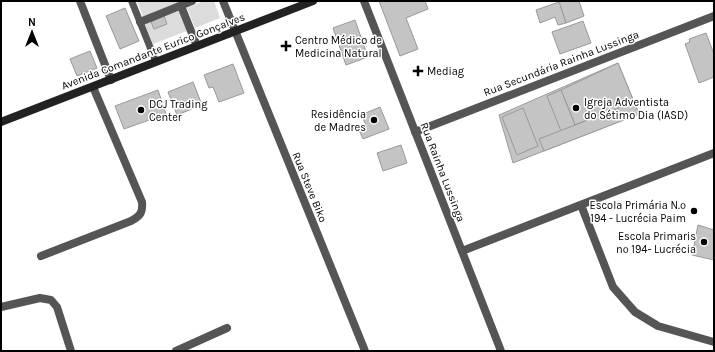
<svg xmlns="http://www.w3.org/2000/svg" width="715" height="352" font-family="Karla,sans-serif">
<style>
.green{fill:#dcdcdc}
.building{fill:#c4c4c4;stroke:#999}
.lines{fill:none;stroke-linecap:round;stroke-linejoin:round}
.service{stroke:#555;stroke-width:7}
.minor{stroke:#555;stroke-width:8}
.secondary{stroke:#222;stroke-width:8}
.poi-dot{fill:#000;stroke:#fff;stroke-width:1.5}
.labels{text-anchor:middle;stroke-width:3;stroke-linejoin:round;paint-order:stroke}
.poi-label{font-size:11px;fill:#000;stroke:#fff;text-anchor:start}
.street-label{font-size:11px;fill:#000;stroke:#fff}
</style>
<rect width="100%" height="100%" fill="#fff"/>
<!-- green -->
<g class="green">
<path d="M137,1H184L143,17Z"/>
<path d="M204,1H214L220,18L195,28L187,8Z"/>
<path d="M179,11L187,31L153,44L145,24Z"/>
</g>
<!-- building -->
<g class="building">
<path d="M379,1H425L428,9L406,18L418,49L400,56Z"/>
<path d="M561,1H579L584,16L566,23L559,2Z"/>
<path d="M559,2L566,23L558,25L555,17L540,23L536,10Z"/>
<path d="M125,8L139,41L120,49L106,16Z"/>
<path d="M164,16L167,24L154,29L151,22Z"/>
<path d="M355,20L368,57L346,65L333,28Z"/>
<path d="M583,21L591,43L560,54L552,32Z"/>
<path d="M706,33L714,54V77L699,83L685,44L690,42L689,39Z"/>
<path d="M90,51L97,68L77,76L70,59Z"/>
<path d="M618,63L639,114L513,163L499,115Z"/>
<path d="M618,63L634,102L575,125L561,90Z"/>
<path d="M233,64L244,93L219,102L213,87L209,88L204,75Z"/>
<path d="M193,82L202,105L177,115L168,92Z"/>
<path d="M158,90L166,114L124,129L115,106Z"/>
<path d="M561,90L575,125L561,131L547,96Z"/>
<path d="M634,102L639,114L544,151L539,139Z"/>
<path d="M380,107L389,129L363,139L358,128L366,125L361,115Z"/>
<path d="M523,108L538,146L517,155L502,117Z"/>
<path d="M401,145L407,163L383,171L377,153Z"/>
<path d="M698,225L714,230V260L692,255Z"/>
</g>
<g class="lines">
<!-- service -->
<path class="service" d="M132,2L156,62"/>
<!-- minor -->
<g class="minor">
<path d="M80,1L111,80"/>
<path d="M223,1L365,351"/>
<path d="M364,1L501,351"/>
<path d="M181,6L197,46"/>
<path d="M140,22L192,1"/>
<path d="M415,132L714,16"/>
<path d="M581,205L613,287L635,312L658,326L714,342"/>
<path d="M462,251L714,153"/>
<path d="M41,256L131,221C140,216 143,213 142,202L93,87"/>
<path d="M1,307L40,298L51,300L57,307L71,351"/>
<path d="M176,351L227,328"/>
</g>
<!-- secondary -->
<path class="secondary" d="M1,122L313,1"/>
</g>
<!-- markers -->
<g class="poi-dot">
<path d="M284 40h4v4h4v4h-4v4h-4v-4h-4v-4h4z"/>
<path d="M416 65h4v4h4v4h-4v4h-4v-4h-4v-4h4z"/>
<circle cx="576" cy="108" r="4"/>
<circle cx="141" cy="110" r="4"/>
<circle cx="374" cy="120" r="4"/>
<circle cx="694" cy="211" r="4"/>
<circle cx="704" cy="242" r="4"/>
</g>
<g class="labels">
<!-- poi labels -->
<g class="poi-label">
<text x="295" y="44">Centro Médico de<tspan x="295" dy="13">Medicina Natural</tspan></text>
<text x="427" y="75">Mediag</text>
<text x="584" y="106">Igreja Adventista<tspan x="584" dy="13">do Sétimo Dia (IASD)</tspan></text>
<text x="149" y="108">DCJ Trading<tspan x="149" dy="13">Center</tspan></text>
<text x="366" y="118" text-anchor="end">Residência<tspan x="366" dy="13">de Madres</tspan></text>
<text x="686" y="209" text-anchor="end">Escola Primária N.º<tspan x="686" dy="13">194 - Lucrécia Paim</tspan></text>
<text x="696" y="240" text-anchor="end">Escola Primaris<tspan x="696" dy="13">nº 194- Lucrécia</tspan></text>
</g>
<!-- street labels -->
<g class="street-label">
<text transform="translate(153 51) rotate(-21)" y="4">Avenida Comandante Eurico Gonçalves</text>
<text transform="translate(561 63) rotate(-21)" y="4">Rua Secundária Rainha Lussinga</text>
<text transform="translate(443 172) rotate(69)" y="4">Rua Rainha Lussinga</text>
<text transform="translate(310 187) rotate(68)" y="4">Rua Steve Biko</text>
</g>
</g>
<!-- border -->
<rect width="715" height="352" fill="none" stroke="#000000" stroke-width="4"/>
<!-- north arrow -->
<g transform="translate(32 32)" stroke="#ffffff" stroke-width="3" paint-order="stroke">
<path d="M0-3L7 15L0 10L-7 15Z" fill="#000000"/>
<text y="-6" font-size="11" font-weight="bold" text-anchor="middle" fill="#000000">N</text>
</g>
</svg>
